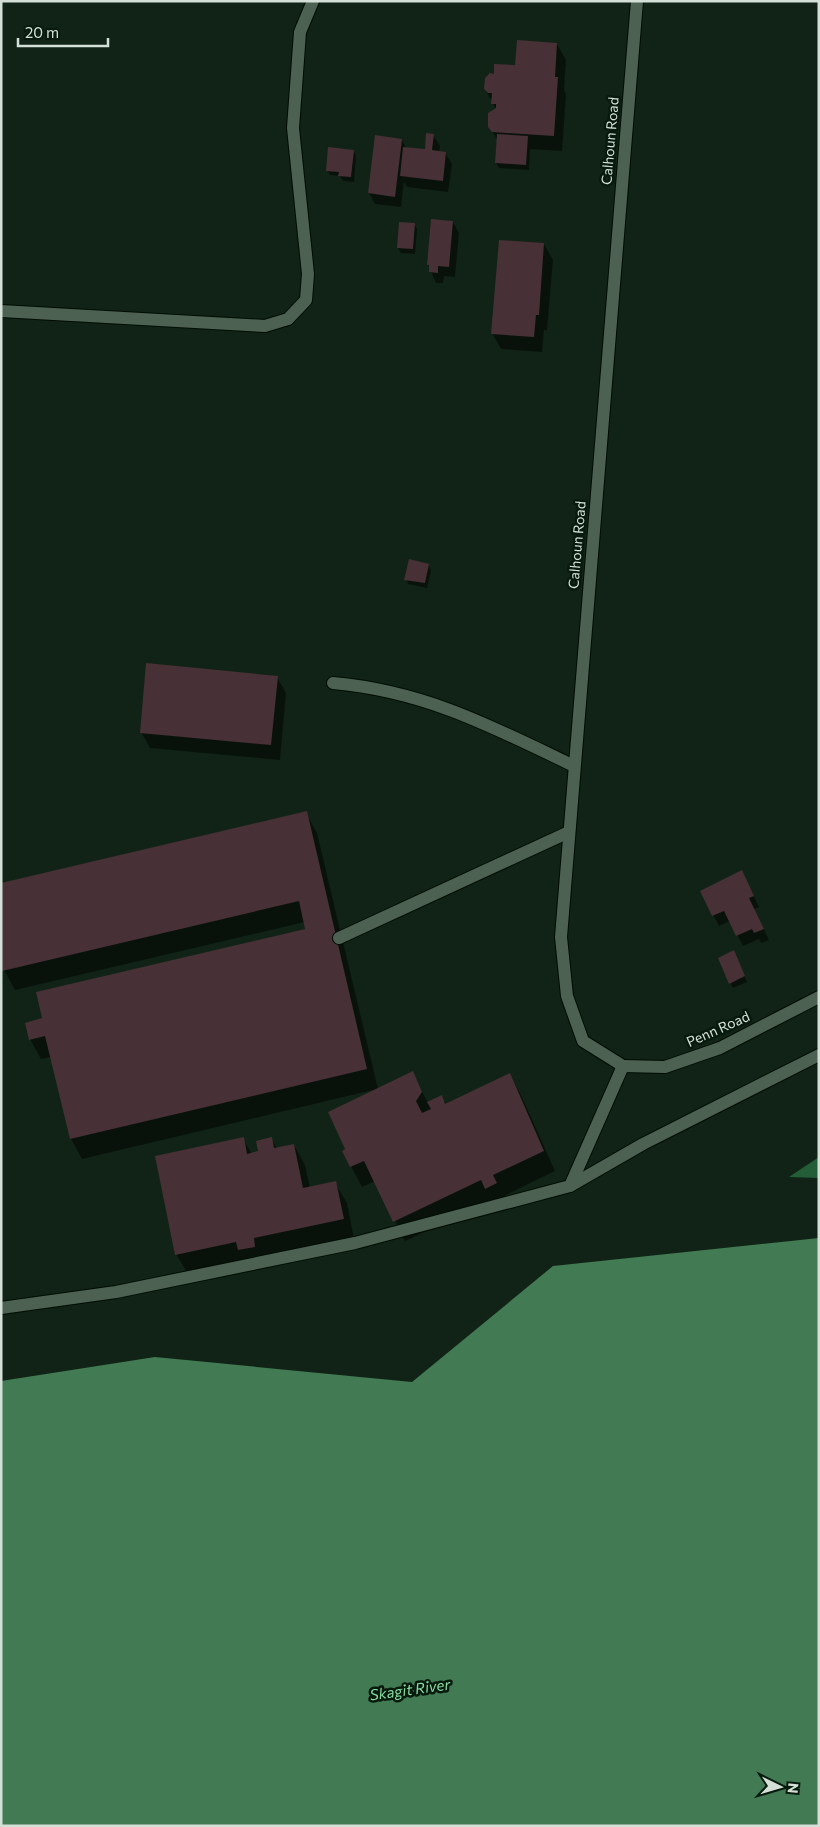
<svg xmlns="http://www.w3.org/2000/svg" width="820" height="1827" font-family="Commissioner,sans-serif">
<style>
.forest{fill:#245e39}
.water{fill:#427a54}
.shadow{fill:#0007}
.building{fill:#473036}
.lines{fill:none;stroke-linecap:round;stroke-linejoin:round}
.minor-casing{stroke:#000c03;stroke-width:14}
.minor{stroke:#4c6152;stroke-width:12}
.labels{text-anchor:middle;stroke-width:5;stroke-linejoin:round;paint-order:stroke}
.street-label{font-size:14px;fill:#d4e0d7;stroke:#071a0d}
.water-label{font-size:15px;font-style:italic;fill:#87dba1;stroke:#071a0d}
</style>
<rect width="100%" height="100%" fill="#102316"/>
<!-- forest -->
<path class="forest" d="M819,1157V1178L789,1177Z"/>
<!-- water -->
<path class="water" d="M819,1238V1826H1V1381L155,1357L412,1382L553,1266Z"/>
<!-- shadow -->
<g class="shadow">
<path d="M557,44L566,60L564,90L566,94L562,151L530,149L529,170L499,168L496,163L498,141L489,126L496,109L485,89L495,75L517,67Z"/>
<path d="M433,135L440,146L439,152L445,153L452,164L448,192L407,187L404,182L401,207L375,204L369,193L402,140L406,148L426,151Z"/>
<path d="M354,151L356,156L354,182L343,181L340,176L330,175L327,170Z"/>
<path d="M453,222L459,233L455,277L444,276L443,283H436L428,265Z"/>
<path d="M414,224L417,229L415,254L401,253L398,248Z"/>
<path d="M544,244L553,260L547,330H544L542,352L501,349L492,333Z"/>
<path d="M428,565L431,570L427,588L408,584L406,579Z"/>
<path d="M277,677L286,693L280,760L150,748L141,732Z"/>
<path d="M306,813L317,833L378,1089L412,1073L428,1103L441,1097L446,1105L510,1075L521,1095L555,1171L504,1196L507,1203L498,1208L493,1200L405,1241L375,1181L362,1187L343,1151L347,1150L373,1090L82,1159L71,1139L51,1057L41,1059L30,1039L307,929L305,922L15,990L4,970L1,961V884Z"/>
<path d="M742,872L759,907L754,909L769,940L761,943L759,939L743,946L730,921L719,926L701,892Z"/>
<path d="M736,957L747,982L733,988L730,983Z"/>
<path d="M243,1139L252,1154L259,1152L271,1139L277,1148L294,1145L305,1165L310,1188L335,1183L347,1203L354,1239L188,1274L176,1254Z"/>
</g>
<!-- building -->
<g class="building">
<path d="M517,40L557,43L555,77H558L554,136L492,132L488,127V113L496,108V104H491L492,93H488L484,89L485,78L490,73L494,74V64L515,65Z"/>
<path d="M426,133L434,134L432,150L446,152L443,181L400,176L403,147L425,149Z"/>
<path d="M497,134L528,136L526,165L495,163Z"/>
<path d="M375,135L402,139L395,197L368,193Z"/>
<path d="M328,147L354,150L351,177L338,176L339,172L326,171Z"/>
<path d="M431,219L453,221L449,267L438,266V273L429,272V265H427Z"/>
<path d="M399,222L415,223L413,249L397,248Z"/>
<path d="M499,240L544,243L539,315H536L534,337L491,334Z"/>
<path d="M409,559L429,564L425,583L404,580Z"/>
<path d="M146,663L278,676L271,745L140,733Z"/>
<path d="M307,811L367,1069L70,1139L45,1036L29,1040L25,1023L42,1018L36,992L305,929L299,901L2,971L1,883Z"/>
<path d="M742,870L754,896L749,898L764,929L754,933L752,929L736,936L724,911L712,916L700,891Z"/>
<path d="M734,950L745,976L729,984L718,958Z"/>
<path d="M413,1071L422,1092L416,1101L422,1113L431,1109L427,1102L442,1095L445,1104L510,1073L544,1151L493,1175L497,1183L485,1189L481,1180L393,1222L364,1161L350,1167L342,1151L345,1149L328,1112Z"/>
<path d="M244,1137L247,1154L258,1151L256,1141L272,1137L274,1148L294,1144L303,1188L336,1181L344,1219L254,1238L255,1247L238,1250L236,1242L175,1255L155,1156Z"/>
</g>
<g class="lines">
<defs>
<g id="minor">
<path d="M1,311L265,326L288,319L306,300L308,274L293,128L300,32L313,1"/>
<path d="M333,683C425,691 493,727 574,766"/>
<path d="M339,938L569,832"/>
<path d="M623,1066L583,1041L567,996L561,937L637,1"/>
<path d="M623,1066L665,1067L720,1048L819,997"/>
<path d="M570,1186L643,1144L819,1055"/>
<path d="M1,1308L116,1292L355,1243L570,1186L623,1066"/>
</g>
</defs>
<!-- minor casing -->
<use href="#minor" class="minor-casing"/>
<!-- minor -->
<use href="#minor" class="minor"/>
</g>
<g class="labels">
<!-- street labels -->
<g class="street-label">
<text transform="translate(610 141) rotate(-85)" y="5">Calhoun Road</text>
<text transform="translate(577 545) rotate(-85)" y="5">Calhoun Road</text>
<text transform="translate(718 1029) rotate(-24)" y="5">Penn Road</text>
</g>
<!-- water labels -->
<g class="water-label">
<text transform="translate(410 1690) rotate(-8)" y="5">Skagit River</text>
</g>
</g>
<!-- border -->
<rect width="820" height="1827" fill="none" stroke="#d4e0d7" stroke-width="5"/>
<!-- north arrow -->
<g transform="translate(780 1787) rotate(95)" stroke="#071a0d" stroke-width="4" paint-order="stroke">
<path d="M0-4L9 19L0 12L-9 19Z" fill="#d4e0d7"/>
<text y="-8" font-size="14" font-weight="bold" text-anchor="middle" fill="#d4e0d7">N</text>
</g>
<!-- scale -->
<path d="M18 38v8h90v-8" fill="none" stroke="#d4e0d7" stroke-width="2.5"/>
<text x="25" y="38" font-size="15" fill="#d4e0d7" stroke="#071a0d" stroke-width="4" paint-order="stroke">20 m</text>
</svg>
